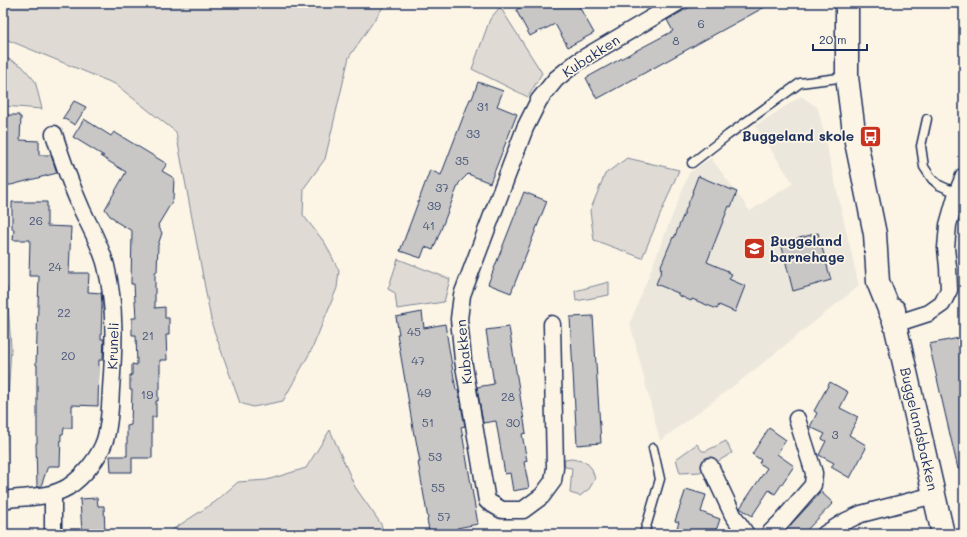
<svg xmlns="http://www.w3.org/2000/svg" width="967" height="537" font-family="Mali,sans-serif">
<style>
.built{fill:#ece7dc}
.green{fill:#dfdbd4;stroke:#7d8599}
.building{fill:#c8c7c6;stroke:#1b2f5e}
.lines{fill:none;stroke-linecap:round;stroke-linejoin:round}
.lane-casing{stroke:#1b2f5e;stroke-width:11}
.street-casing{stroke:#1b2f5e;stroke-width:19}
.secondary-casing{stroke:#1b2f5e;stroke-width:25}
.lane{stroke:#fcf5e5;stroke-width:8}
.street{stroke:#fcf5e5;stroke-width:16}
.secondary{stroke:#fcf5e5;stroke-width:22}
.labels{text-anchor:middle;stroke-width:3.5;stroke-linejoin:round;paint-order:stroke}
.number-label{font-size:12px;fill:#465578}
.street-label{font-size:14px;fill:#1b2f5e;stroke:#fcf5e5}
.poi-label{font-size:14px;font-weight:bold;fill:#1b2f5e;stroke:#fcf5e5;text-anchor:end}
</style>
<rect width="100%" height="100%" fill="#fcf5e5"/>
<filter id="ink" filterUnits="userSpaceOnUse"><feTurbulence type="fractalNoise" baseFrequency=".025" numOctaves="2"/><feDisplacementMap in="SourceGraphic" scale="8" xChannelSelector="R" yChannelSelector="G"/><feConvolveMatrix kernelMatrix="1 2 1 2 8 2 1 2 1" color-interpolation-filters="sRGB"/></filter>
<g filter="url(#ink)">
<!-- built -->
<path class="built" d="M801,96L818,108L859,286L748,375L660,441L630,323L689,173L711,158L750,211L793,183L755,126Z"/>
<!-- green -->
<g class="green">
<path d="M3,3H386L349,57L325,159L304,188L303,215L325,243L339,271L337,288L312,349L283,401L253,407L240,403L212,325L176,132L115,84L3,38Z"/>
<path d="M500,7L542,73L528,97L472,69L490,19Z"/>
<path d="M3,56L22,66L35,81L42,109L3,106Z"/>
<path d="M627,158L679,170L642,258L594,240L590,211L605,174Z"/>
<path d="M398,259L450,279L444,302L397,309L395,293L388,289Z"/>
<path d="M3,277L7,289L11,348L3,484Z"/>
<path d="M609,282V295L576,301L575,291Z"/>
<path d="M330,430L355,487L381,524L384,534H171L172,530L215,502L238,482L267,480L306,468Z"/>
<path d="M726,441L732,453L700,472L680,473L676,459L697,444L702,451H706Z"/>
<path d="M572,459L586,462L592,469L595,479L589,489L580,496L570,493L572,468L565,467L564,460Z"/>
</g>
<!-- building -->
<g class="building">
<path d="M528,3H577L594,33L568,47L555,24L541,31V30L530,36L516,10Z"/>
<path d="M697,3H772L597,99L586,78L624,57L673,31L667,20Z"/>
<path d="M478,82L503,91L497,106L517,114L490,183L468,174L459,183L433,250L425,247L421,258L400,251L430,170L441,175L470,99H472Z"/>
<path d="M74,101L86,107L75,125L63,118Z"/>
<path d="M3,115H19V117H21L20,140L39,141V155H51L57,173L11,185H3Z"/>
<path d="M84,119L111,136L114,132L167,164L162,171L174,178L173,200L158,225L162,233L158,245L157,272H155V308L165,307V318H169V335H166L167,360H160V390H158V401H156V417H152V458H132V472H111L110,456H127V426L131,425L132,390H130V375H132V364L137,365L136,335H132V318H136L134,284H131L132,231L115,221V219L110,216L105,209L126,172L100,156H104L73,137Z"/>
<path d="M698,176L737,192L731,207L729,206L707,262L728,271V272L732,274L729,279L745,286L735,312L719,305L717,309L692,299L691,301L678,295V293L656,284L662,269L660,268L673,237L674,238L693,192H692Z"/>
<path d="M524,192L547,201L511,293L488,284Z"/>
<path d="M12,202H47V226L71,227L69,273H89L88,292L101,293L102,304L101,339H104L103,358V360H99L98,406L72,405V428H64L63,434H61L60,466H48L41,486L37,487L36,443H37V365H36L39,276H29L30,240H13L14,229H12Z"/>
<path d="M818,233L831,280L793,291L781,243Z"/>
<path d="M422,312L424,328L445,324L456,390H458L465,426L461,427L478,524L457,528L458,534H430L427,520L428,519L418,462H420L415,435H414L407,392L397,334H399L396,317Z"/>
<path d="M593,316L601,443L577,445L570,317Z"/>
<path d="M509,327L526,433L522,434L527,461L524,462L529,488L513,491L510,473L505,474L496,421L483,423L477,387L494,384L486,330Z"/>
<path d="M964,337V468L958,469L929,344Z"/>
<path d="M830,382L848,392L840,408L858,417L856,419L857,420L849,435L866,445L865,447L866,448L850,478L831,467L834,463L819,455L826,441L822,439L825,434L810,427L817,413L814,411Z"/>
<path d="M769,428L786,440L777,454L794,466L775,494L769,490L752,516L740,508L767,468L759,463L761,460L752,454Z"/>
<path d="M686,489L706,495L701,512L720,519L715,534H675L679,522L675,521Z"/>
<path d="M821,492L833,503L803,534H782Z"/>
<path d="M97,498L98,506H104L105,534H82L80,499Z"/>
</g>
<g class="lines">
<defs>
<g id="lane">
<path d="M927,119L921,146L924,167L932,179L939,185L957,193"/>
<path d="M692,163L728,135L800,83L846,77"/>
<path d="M644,534L660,479L653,448"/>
</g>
<g id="street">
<path d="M552,324L555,468L553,481L542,496L523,510H502L487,501L463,360L459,319L462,295L525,128L539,100L556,79L577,62L677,3"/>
<path d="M895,324L929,313L942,304L949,290L948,267L946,248L948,225L957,193L964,176"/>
<path d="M710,466L733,515L746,534"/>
<path d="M3,500C25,496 48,499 68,487C83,477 99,458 105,440C110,424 110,406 111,389C114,348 116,307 106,266C101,246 91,229 82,210C71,185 62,160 54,134"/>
<path d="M53,534V494"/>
<path d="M769,534L780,523L813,485L814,473L797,419"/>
<path d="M825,534L846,521L861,514L934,495"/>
</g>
<g id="secondary">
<path d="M847,3V77L854,132L875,234L878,282L895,324"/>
<path d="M894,310L895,324L943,534"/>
</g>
</defs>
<!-- lane casing -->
<use href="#lane" class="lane-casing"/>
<!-- street casing -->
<use href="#street" class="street-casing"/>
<!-- secondary casing -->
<use href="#secondary" class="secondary-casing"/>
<!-- lane -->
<use href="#lane" class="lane"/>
<!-- street -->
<use href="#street" class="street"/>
<!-- secondary -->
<use href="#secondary" class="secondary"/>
</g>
</g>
<!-- icons -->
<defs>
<symbol id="bus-square" viewBox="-11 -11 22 22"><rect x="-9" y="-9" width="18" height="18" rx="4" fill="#c8321e" stroke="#fcf5e5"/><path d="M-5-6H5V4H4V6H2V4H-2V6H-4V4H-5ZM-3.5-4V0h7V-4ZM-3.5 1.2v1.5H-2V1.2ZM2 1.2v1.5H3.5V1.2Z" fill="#fff"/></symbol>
<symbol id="school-square" viewBox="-11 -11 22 22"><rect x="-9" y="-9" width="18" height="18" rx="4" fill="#c8321e" stroke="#fcf5e5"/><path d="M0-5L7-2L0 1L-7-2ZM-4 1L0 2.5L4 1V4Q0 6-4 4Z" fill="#fff"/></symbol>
</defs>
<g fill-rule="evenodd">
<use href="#bus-square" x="858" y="124" width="25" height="25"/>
<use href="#school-square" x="742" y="236" width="25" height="25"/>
</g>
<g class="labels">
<!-- number labels -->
<g class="number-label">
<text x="701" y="28">6</text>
<text x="676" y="45">8</text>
<text x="483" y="111">31</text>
<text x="473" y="138">33</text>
<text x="462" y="165">35</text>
<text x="442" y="192">37</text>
<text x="434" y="210">39</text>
<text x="36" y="225">26</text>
<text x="429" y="230">41</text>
<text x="55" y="271">24</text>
<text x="64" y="317">22</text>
<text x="414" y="336">45</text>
<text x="148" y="340">21</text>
<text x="68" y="360">20</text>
<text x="418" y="365">47</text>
<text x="424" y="397">49</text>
<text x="147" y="399">19</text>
<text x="508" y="401">28</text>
<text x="428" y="427">51</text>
<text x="513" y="427">30</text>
<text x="835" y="439">3</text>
<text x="435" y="461">53</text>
<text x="438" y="492">55</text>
<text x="444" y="521">57</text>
</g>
<!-- street labels -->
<g class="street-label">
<text transform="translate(591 56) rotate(-33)" y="5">Kubakken</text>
<text transform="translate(113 346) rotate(-88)" y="5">Kruneli</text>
<text transform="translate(464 352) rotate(-96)" y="5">Kubakken</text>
<text transform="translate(919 429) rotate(77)" y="5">Buggelandsbakken</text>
</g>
<!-- poi labels -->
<g class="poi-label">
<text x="854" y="141">Buggeland skole</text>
<text x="770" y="246" text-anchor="start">Buggeland<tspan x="770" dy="16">barnehage</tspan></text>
</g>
</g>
<!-- margin -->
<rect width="967" height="537" fill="none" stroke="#fcf5e5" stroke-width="16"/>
<rect x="8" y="8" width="951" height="521" fill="none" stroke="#1b2f5e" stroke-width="1.5" filter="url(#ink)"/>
<!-- scale -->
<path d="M813 44v6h54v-6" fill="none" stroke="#1b2f5e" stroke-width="2"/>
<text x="819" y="44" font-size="12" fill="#1b2f5e" stroke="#fcf5e5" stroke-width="3" paint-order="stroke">20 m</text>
</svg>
